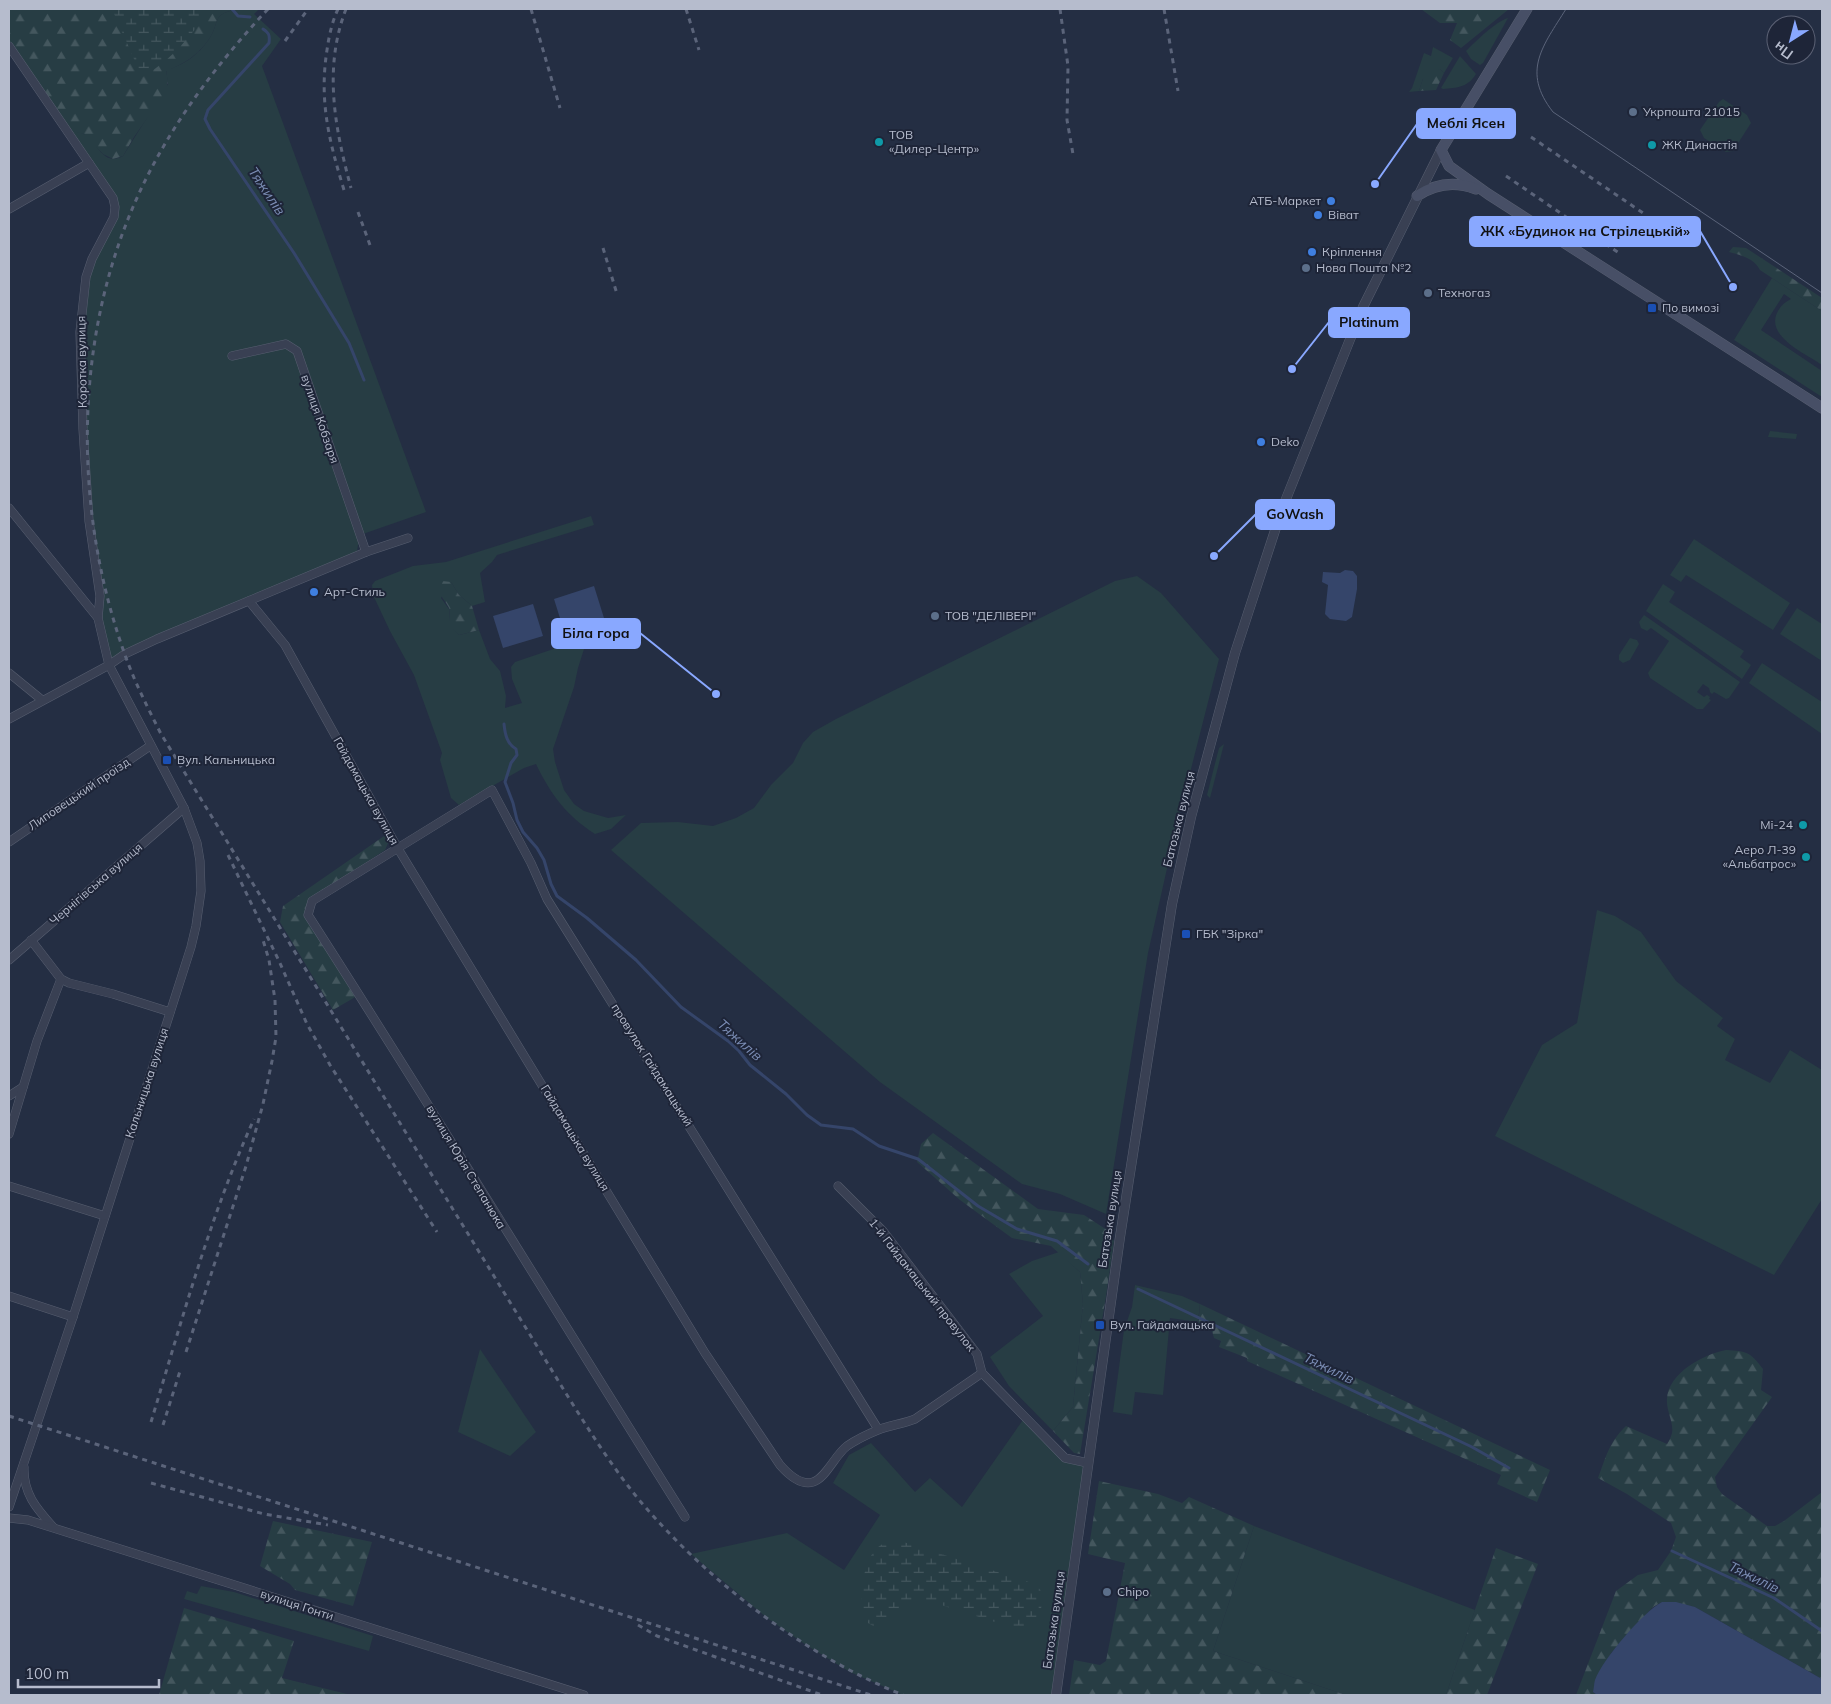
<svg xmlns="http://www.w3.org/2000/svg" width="1831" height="1704" font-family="Mulish,sans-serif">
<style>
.green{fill:#273d44}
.forest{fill:url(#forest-firs)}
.wetland{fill:url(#wetland-marsh)}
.water{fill:#35456a}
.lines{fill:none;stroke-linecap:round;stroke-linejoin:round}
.stream{stroke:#35456a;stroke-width:3}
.minor-casing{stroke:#575e70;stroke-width:9}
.tertiary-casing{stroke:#575e70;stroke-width:10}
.secondary-casing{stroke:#575e70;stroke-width:11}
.minor{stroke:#394053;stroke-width:8}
.tertiary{stroke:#394053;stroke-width:9}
.secondary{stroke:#474f66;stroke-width:10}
.tram{stroke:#5b647a;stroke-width:1}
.rail{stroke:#5b647a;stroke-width:3;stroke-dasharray:5 5;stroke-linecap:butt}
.service-dot{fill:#5c6f8a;stroke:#1e2538;stroke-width:2}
.culture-dot{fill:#0f9aa8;stroke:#1e2538;stroke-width:2}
.shop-dot{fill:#3f7fe0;stroke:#1e2538;stroke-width:2}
.transit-dot{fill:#1a4fb4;stroke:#1e2538;stroke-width:2}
.labels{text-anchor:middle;stroke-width:4;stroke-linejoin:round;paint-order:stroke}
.poi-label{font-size:12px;fill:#b6bccd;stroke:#1e2538;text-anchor:start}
.street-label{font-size:12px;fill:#b6bccd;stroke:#1e2538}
.water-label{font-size:14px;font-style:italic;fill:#7c8eb6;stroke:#1e2538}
.leader{fill:none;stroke:#89a8ff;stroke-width:2}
.callout-dot{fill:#89a8ff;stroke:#1e2538;stroke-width:2}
.callout{fill:#89a8ff;stroke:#89a8ff;stroke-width:2}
.callout-label{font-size:14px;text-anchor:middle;font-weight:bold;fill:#111}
</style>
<defs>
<pattern id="forest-firs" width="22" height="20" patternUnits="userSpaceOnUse" patternTransform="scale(1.25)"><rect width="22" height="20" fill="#273d44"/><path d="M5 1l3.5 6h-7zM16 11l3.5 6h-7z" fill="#44575e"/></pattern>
<pattern id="wetland-marsh" width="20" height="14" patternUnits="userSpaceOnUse" patternTransform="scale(1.25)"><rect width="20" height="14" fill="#273d44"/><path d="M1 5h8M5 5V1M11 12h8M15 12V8" fill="none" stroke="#44575e"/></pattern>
</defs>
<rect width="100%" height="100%" fill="#242e43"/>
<!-- green -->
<g class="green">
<path d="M239,9H259L254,14L281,39L262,66L426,512L360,535L356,556L196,623L109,665L98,618L91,543L80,369L86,277L115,207L67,130C73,131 80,132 86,135C99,145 103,166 123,156L168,84L166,70C184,65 198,55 209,39C221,21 210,14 239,9Z"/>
<path d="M1508,18L1483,63L1480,65L1471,59L1466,51C1475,42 1496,21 1508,18Z"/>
<path d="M1433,47L1453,58L1444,73L1440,69L1423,79L1419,91L1409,92L1412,88L1424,53L1431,56Z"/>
<path d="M1460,56L1476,74C1468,87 1457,88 1443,89L1441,88Z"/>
<path d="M1723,99L1747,115L1751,123L1733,151L1726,152L1704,138L1700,130L1719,102Z"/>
<path d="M1772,278L1822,311V365C1806,354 1766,337 1777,313C1780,306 1785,302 1791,299L1784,294L1761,330L1822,371V397L1734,340Z"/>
<path d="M1770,431L1797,434L1796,439L1768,437Z"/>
<path d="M591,516L594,525L497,555L492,562L480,573L485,602L472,606L459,595L451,582L441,598L449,609L450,626L459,635L479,630L490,659L500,671L506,696L505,708L522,703L512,679L511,667L515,662L583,639L585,646L578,668L574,687L553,749L555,762L564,790L574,804L584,811L608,818L626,815L611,829L595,834C566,815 551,795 536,764L524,768L459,805L451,798L440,760L442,753L414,675L390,631L373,595L372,585L375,581L413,566L446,562Z"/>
<path d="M1694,539L1790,603L1773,630L1686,575L1681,582L1670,575Z"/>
<path d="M1137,576L1161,593L1219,659L1177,824L1148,953L1106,1214L1060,1194L1022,1184L880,1082L611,850L641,823L678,822L713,826L736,818L754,808L771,785L793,763L803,743L813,732L836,719L1115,581Z"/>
<path d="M1663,584L1675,592L1669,602L1744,651L1740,657L1751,665L1742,679L1646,611Z"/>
<path d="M1797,608L1822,624V661L1780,634Z"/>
<path d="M1644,615L1740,682L1729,698L1726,699L1714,692L1712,694L1710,692L1709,688L1703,684L1697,692L1704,697L1707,695L1710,697L1709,699L1711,700L1703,709H1697L1650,678L1648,673L1669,641L1651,628L1647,631L1641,628L1639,622Z"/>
<path d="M1630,638L1637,640L1639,644L1630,660L1623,663L1619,660V655Z"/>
<path d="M1762,663L1822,702V734L1749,683Z"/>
<path d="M1224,744L1210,798L1207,795L1219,748Z"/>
<path d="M1597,910L1615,916L1641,932L1676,981L1723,1018L1717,1026L1735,1039L1725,1060L1770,1083L1790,1050L1822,1070V1199L1774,1275L1495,1136L1542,1045L1577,1023Z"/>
<path d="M1059,1252L1080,1272L1083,1304L1073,1407L1053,1431L1009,1386L990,1357L1043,1316L1009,1274L1032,1261Z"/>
<path d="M1135,1285L1182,1296L1200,1304L1198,1322L1170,1318L1163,1395L1135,1392L1132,1415L1113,1412L1124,1330L1132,1307Z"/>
<path d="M480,1349L536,1432L510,1456L458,1432Z"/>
<path d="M1025,1417L1065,1458L1088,1463L1055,1695H903L850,1672L806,1645L767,1618L691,1554L787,1533L844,1570L880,1515L833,1483L849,1455L871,1443L915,1492L930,1478L962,1507Z"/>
<path d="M1254,1526L1475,1610L1446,1695H1346L1213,1651Z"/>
<path d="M201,1586L234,1592L373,1636L369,1651L184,1599L187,1591L197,1594Z"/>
</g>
<!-- forest -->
<g class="forest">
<path d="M9,9H239C210,14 221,21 209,39C198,55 184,64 166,71L168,81L166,91L134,137L123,156L113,159L103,154L84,134L67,130L9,46Z"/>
<path d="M1421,9H1509L1461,48L1450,40L1457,23H1440Z"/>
<path d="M1440,69L1444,73L1436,90L1419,91L1423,79L1428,72Z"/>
<path d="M1733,247L1746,248L1822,298V311L1760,270C1755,259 1741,255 1729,252Z"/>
<path d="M442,581L451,582L459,595L472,606L479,630L459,635L449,626C449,621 450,613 449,608C445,599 434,592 442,581Z"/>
<path d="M387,834L388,843L385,850L311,899L306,914L357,996L333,1010L280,922L283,906Z"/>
<path d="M933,1133L1038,1209L1084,1215L1107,1230L1114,1241L1106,1296L1080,1454L1074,1453L1053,1431L1073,1407L1083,1304L1080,1272L1051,1246L1012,1238L960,1200L917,1162L921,1144Z"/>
<path d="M1200,1304L1550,1470L1537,1502L1497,1484L1501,1475L1247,1361V1358L1219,1347L1221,1341L1214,1338L1212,1331L1198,1329Z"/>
<path d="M1726,1350C1747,1351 1750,1352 1763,1369L1761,1390L1772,1397L1715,1477L1717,1487L1722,1494L1767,1526H1775L1784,1521L1822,1492V1679L1695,1607L1662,1602L1653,1607L1611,1653L1593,1692L1597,1695H1576L1616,1591L1638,1575L1658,1570L1671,1551L1676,1537L1671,1523L1627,1494L1598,1478C1606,1457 1609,1442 1626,1426L1667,1444C1669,1441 1671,1437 1672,1433C1674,1423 1666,1410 1667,1399C1668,1373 1704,1354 1726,1350Z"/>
<path d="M1099,1481L1158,1494L1182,1503L1189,1497L1254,1526L1213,1651L1346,1695H1069L1074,1660L1100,1665L1106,1661L1125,1563L1088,1554Z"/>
<path d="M273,1521L372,1542L353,1606L295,1590L290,1584L260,1566Z"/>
<path d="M1496,1548L1538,1564L1487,1695H1446Z"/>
<path d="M184,1608L294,1641L282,1678L351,1695H159Z"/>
</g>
<!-- wetland -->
<g class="wetland">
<path d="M112,9H211C197,27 164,71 142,74L138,68Z"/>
<path d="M894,1539L1038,1585C1047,1602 1041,1611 1031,1625L1014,1628L938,1604L922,1600L909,1601L883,1625L875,1627L868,1623L861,1614C863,1586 860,1548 894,1539Z"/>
</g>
<!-- water -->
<g class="water">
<path d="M1345,570L1353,571L1357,576V589L1352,617L1346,621L1330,619L1325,614L1328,585L1322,582L1323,572L1340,573Z"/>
<path d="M594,586L604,618L564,631L554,599Z"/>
<path d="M533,604L543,636L503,648L493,616Z"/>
<path d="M1662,1602H1676L1695,1607L1822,1679V1695H1597L1593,1692C1594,1688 1594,1683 1595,1680C1603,1659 1643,1612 1662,1602Z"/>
</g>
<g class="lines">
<!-- stream -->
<g class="stream">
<path d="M232,9L238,16L250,17"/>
<path d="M263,29C269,33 270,35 269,43L208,110L205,119L210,129L294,253L349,343L364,380"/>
<path d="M504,724C505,734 507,744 516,749L517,755L511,763L505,782L513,803L517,820L523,832L537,848L544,860L551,884L557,896L587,918L636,960L681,1007L728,1041L739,1051L750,1065L786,1094L807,1115L821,1125L853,1129L879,1146L918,1159L978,1206L1017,1229L1057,1241L1088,1264"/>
<path d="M1138,1289L1472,1447L1509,1468"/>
<path d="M1672,1551L1774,1598L1822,1631"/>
</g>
<defs>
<g id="minor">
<path d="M9,46L89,163"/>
<path d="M9,209L89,163L113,198L115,207L114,217L92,259L86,277L80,332L83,429L89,521L100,596L98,618L109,665L184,808L197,843L200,861L201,891L196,926L191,947L73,1317L9,1507"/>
<path d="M232,356L286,344L297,351L366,552"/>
<path d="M9,508L98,618"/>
<path d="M249,601L285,645L397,847L705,1353L780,1465C787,1473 800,1486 813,1482C826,1478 835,1455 847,1446C856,1440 868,1434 878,1430C890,1425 903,1424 915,1419L982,1373"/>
<path d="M9,673L42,700"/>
<path d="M9,719L109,665L125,654L157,639L366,552L408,538"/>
<path d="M9,842L150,746"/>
<path d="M31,940L61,979L69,983L113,994L170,1012"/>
<path d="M9,960L184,808"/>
<path d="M9,1096L23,1087"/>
<path d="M9,1134L37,1041L61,979"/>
<path d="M9,1186L105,1216"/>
<path d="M838,1186L883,1231L977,1354L982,1373L1065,1458L1088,1463"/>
<path d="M9,1296L73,1317"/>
<path d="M24,1467C23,1493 36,1508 53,1527"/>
<path d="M685,1517C559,1317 436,1114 308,915L312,901L492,790L531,863L547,899L878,1429"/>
<path d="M9,1518L28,1520L584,1695"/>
</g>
<path id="tertiary" d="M1056,1695L1120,1237L1172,904L1191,817L1235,653L1282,509L1363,307L1441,150"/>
<g id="secondary">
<path d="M1527,9L1441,150L1449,166L1488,194L1822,408"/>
<path d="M1417,196C1436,183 1455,181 1476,189"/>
</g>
</defs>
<!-- minor casing -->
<use href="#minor" class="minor-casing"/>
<!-- tertiary casing -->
<use href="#tertiary" class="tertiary-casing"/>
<!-- secondary casing -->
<use href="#secondary" class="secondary-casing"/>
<!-- minor -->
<use href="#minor" class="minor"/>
<!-- tertiary -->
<use href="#tertiary" class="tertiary"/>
<!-- secondary -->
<use href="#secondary" class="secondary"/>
<!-- tram -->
<path class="tram" d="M1566,9C1543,46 1521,71 1553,112L1822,293"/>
<!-- rail -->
<g class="rail">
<path d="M268,9C213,68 165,132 133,207C73,347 74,513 125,655C135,683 148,708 161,734L567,1395C590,1432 613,1468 640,1501C709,1582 804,1655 903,1695"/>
<path d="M338,9C332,22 329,36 327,50C319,101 329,141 344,190"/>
<path d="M346,9C323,68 335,129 351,188"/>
<path d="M531,9L560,108"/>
<path d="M686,9L699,50"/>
<path d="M1060,9L1068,66L1067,120L1073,154"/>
<path d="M1164,9L1178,91"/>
<path d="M285,41L308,9"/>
<path d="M1531,137L1646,215"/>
<path d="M1506,176L1619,253"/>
<path d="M358,212L370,245"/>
<path d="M603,248L617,294"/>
<path d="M228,855L279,961L307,1024L330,1065L437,1232"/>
<path d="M186,1352L246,1166L263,1104L272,1061L276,1037L275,1000L269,960L263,940"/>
<path d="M9,1416L871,1695"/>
<path d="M151,1422C182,1320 210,1216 254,1119"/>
<path d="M163,1425L181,1368"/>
<path d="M151,1483L264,1514L328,1525"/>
<path d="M638,1625L657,1636L822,1695"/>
</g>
</g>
<!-- markers -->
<g class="service-dot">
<circle cx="1633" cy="112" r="5"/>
<circle cx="1306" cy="268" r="5"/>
<circle cx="1428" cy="293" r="5"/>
<circle cx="935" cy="616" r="5"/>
<circle cx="1107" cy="1592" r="5"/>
</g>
<g class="culture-dot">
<circle cx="879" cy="142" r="5"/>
<circle cx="1652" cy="145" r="5"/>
<circle cx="1803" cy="825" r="5"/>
<circle cx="1806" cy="857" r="5"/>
</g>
<g class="shop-dot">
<circle cx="1331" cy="201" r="5"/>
<circle cx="1318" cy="215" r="5"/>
<circle cx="1312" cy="252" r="5"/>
<circle cx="1261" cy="442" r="5"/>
<circle cx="314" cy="592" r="5"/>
</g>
<g class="transit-dot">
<rect x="1647" y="303" width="10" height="10" rx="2.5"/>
<rect x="162" y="755" width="10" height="10" rx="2.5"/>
<rect x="1181" y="929" width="10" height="10" rx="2.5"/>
<rect x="1095" y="1320" width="10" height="10" rx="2.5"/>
</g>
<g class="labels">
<!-- poi labels -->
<g class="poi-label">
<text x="1643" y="116">Укрпошта 21015</text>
<text x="889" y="139">ТОВ<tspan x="889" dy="14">«Дилер-Центр»</tspan></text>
<text x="1662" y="149">ЖК Династія</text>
<text x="1321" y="205" text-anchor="end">АТБ-Маркет</text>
<text x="1328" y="219">Віват</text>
<text x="1322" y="256">Кріплення</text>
<text x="1316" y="272">Нова Пошта №2</text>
<text x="1438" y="297">Техногаз</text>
<text x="1662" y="312">По вимозі</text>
<text x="1271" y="446">Deko</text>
<text x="324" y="596">Арт-Стиль</text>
<text x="945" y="620">ТОВ "ДЕЛІВЕРІ"</text>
<text x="177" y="764">Вул. Кальницька</text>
<text x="1793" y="829" text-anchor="end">Мі-24</text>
<text x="1796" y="854" text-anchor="end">Аеро Л-39<tspan x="1796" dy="14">«Альбатрос»</tspan></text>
<text x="1196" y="938">ГБК "Зірка"</text>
<text x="1110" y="1329">Вул. Гайдамацька</text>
<text x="1117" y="1596">Chipo</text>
</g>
<!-- street labels -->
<g class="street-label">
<text transform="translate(82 362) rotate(-91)" y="4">Коротка вулиця</text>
<text transform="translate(320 419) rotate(71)" y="4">вулиця Кобзаря</text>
<text transform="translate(366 791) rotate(61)" y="4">Гайдамацька вулиця</text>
<text transform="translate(79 794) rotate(-34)" y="4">Липовецький проїзд</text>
<text transform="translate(1179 819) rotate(-76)" y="4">Батозька вулиця</text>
<text transform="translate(96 884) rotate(-41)" y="4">Чернігівська вулиця</text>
<text transform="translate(652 1065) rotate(58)" y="4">провулок Гайдамацький</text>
<text transform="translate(147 1083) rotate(-72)" y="4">Кальницька вулиця</text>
<text transform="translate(575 1138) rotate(59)" y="4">Гайдамацька вулиця</text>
<text transform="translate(466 1167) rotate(59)" y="4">вулиця Юрія Степанюка</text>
<text transform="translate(1110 1219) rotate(-81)" y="4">Батозька вулиця</text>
<text transform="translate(922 1285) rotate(52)" y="4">1-й Гайдамацький провулок</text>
<text transform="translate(297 1605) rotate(18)" y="4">вулиця Гонти</text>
<text transform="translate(1054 1620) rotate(-82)" y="4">Батозька вулиця</text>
</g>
<!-- water labels -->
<g class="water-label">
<text transform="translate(267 191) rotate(56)" y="5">Тяжилів</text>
<text transform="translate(740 1040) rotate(42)" y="5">Тяжилів</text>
<text transform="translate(1329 1368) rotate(26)" y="5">Тяжилів</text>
<text transform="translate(1754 1577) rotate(26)" y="5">Тяжилів</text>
</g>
</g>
<!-- callouts -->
<path class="leader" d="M1375 184L1417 124M1733 287L1700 231M1292 369L1329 322M1214 556L1256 514M716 694L640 633"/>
<g class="callout-dot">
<circle cx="1375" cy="184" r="5"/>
<circle cx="1733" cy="287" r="5"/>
<circle cx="1292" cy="369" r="5"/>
<circle cx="1214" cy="556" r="5"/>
<circle cx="716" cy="694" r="5"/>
</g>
<g class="callout">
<rect x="1417" y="109" width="98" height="29" rx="5"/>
<rect x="1470" y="217" width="230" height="29" rx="5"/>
<rect x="1329" y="308" width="80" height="29" rx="5"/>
<rect x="1256" y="500" width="78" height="29" rx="5"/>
<rect x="552" y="619" width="88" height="29" rx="5"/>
</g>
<g class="callout-label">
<text x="1466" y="128">Меблі Ясен</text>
<text x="1585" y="236">ЖК «Будинок на Стрілецькій»</text>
<text x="1369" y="327">Platinum</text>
<text x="1295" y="519">GoWash</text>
<text x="596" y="638">Біла гора</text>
</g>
<!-- border -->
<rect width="1831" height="1704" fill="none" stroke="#b6bccd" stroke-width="20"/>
<!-- north arrow -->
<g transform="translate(1791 40) rotate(216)"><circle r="24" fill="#1e2538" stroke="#5b6174"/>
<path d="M0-4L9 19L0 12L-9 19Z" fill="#89a8ff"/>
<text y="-8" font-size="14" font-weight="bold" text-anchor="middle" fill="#b6bccd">Пн</text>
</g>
<!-- scale -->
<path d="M18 1679v8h141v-8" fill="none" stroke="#b6bccd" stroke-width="2.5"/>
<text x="25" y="1679" font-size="15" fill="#b6bccd" stroke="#1e2538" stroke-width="4" paint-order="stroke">100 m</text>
</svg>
